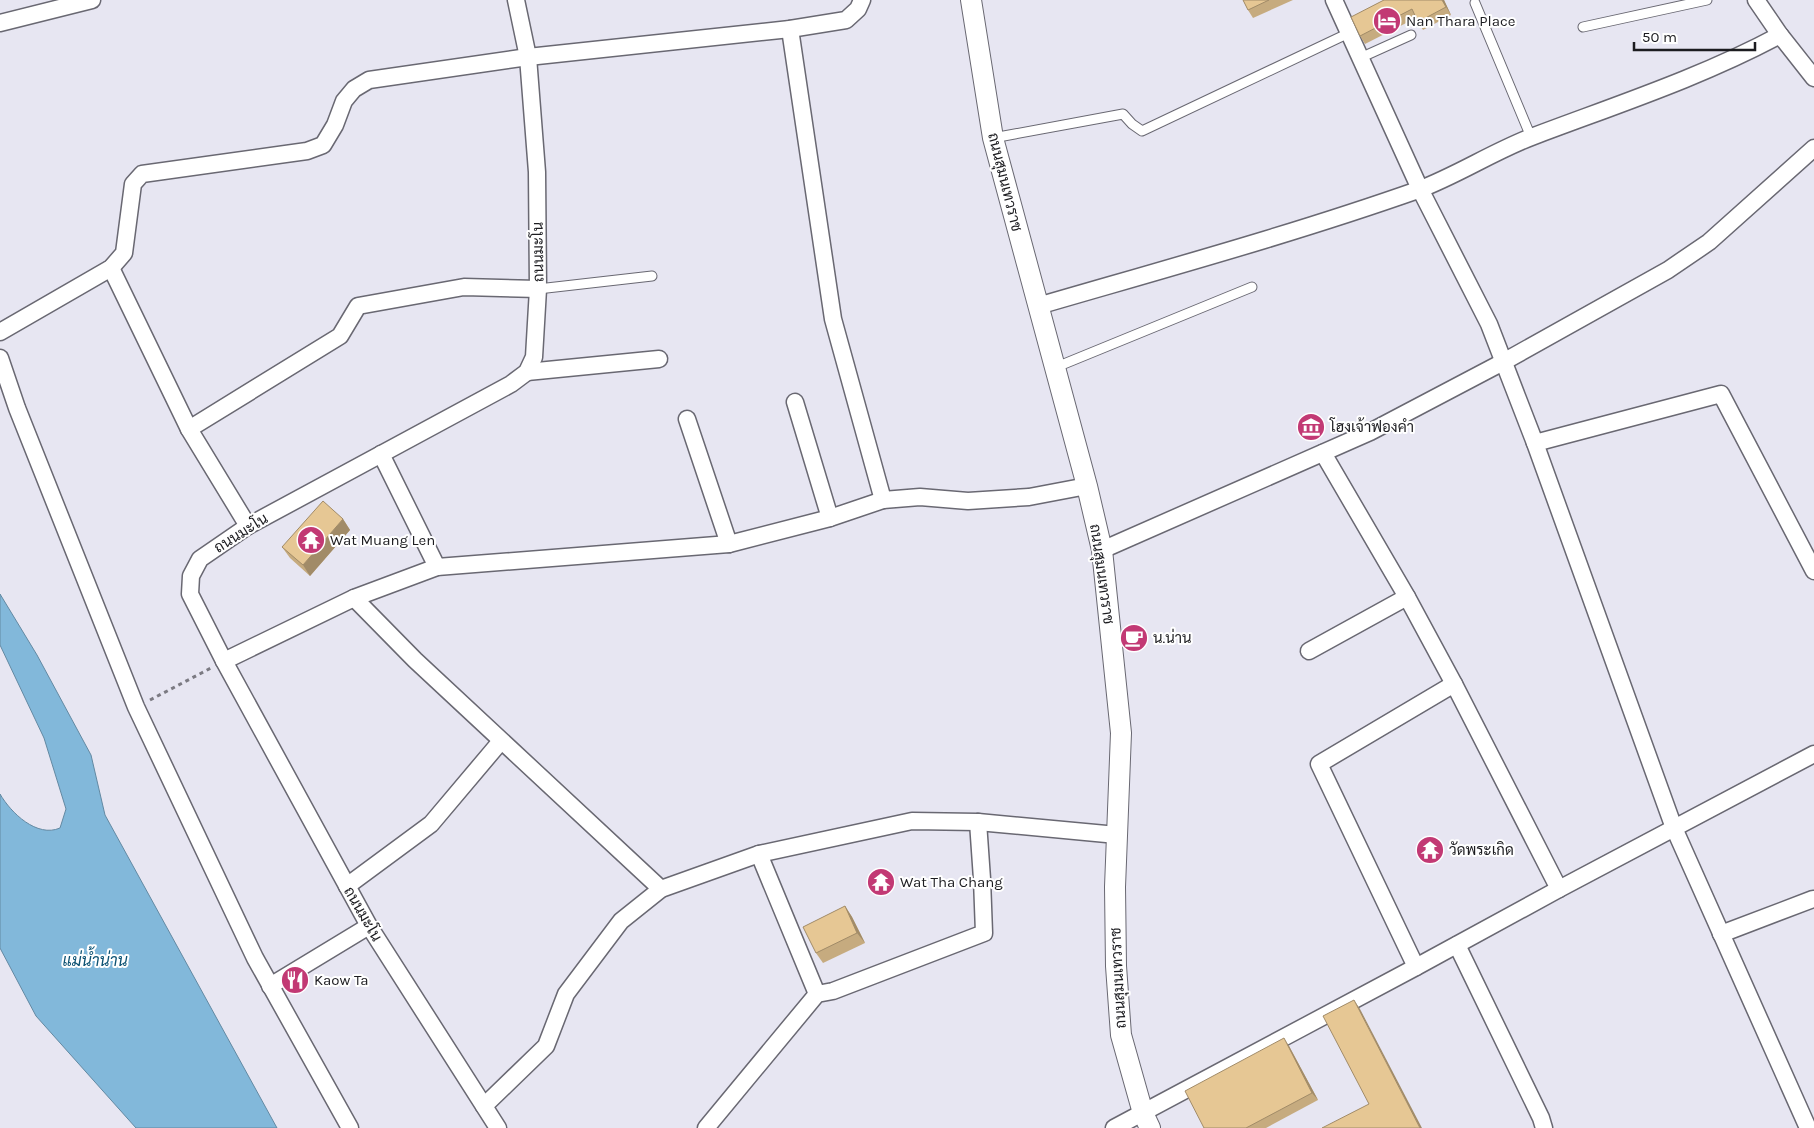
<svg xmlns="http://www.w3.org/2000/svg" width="1814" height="1128" font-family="Karla,Sarabun,sans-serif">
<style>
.water{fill:#82b8da;stroke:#6389a2}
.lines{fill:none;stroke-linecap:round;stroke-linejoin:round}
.service-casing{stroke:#696872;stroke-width:11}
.minor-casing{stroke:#696872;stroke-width:19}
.tertiary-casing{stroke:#696872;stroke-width:22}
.path{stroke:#7b7a82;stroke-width:3;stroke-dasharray:4 4;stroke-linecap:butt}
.service{stroke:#fff;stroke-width:9}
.minor{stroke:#fff;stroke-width:16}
.tertiary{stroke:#fff;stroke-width:20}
.wall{fill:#c6ab7f}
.shaded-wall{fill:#a18b68}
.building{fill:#e6c794;stroke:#a18b68}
.labels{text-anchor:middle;stroke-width:4;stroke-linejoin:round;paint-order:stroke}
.poi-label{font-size:15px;fill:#1c1c20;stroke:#fff;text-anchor:start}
.street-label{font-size:15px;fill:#1c1c20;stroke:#fff}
.water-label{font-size:16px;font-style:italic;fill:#0d5273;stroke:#fff}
</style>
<rect width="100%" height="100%" fill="#e7e6f2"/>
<!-- water -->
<path class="water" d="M0,594L37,655L91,755L105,815L277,1128H136L36,1016L0,948V794C11,813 37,838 60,828L66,809L44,738L0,645Z"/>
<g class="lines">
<defs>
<g id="service">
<path d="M1475,3L1531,137"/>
<path d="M1583,27L1707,0"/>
<path d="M1360,58L1411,35"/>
<path d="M993,138L1123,114L1132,124L1142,131L1349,33"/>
<path d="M538,289L652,276"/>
<path d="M1054,368L1252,287"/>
</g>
<g id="minor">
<path d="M1334,0L1420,189L1489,324L1535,443L1674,828L1808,1128"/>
<path d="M1756,0L1780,35L1814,78"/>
<path d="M0,23L92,0"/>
<path d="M790,29L833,319L883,500"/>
<path d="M111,268L189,429L248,526"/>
<path d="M1038,306C1165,269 1293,234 1418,190C1458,175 1494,151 1534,136C1616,105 1702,77 1780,35"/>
<path d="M0,332L111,268L124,253L133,184L142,174L307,151L323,145L335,125L344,101L354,89L369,80L528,57L790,29L846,20L858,9L862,0"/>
<path d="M0,358L17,408L136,707L255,958L350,1128"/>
<path d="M527,372L659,359"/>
<path d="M795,402L830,518"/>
<path d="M687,419L729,544"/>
<path d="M189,429L340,336L358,306L464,287L538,289"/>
<path d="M1535,443L1721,394L1814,571"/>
<path d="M1323,453L1407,597L1454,684L1559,889"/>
<path d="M381,454L437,567"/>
<path d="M1102,550L1370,432L1505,361L1668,270L1709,242L1814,148"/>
<path d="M354,598L415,660L661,889"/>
<path d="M1309,651L1407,597"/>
<path d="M224,661L354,598L437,567L729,544L830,518L883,500L920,497L968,501L1029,497L1087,486"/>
<path d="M759,854L817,994"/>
<path d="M347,886L431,824L501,741"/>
<path d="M1721,934L1813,899"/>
<path d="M1457,945L1541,1118L1544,1128"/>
<path d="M1416,967L1319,764L1454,684"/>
<path d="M270,986L369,926"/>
<path d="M484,1106L546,1046L566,994L621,921L661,889L759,854L912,821L978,822L1117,835"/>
<path d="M498,1128L369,926L224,661L190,594L191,576L200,559L248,526L511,384L527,372L534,357L538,289L537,172L528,57L516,0"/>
<path d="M706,1128L817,994L833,991L984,933L982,879L978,822"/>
<path d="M1114,1128L1416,967L1559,889L1814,754"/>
</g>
<path id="tertiary" d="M971,0L993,138L1087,486L1102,550L1121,733L1115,887L1116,966L1121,1035L1143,1113L1150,1128"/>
</defs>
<!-- service casing -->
<use href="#service" class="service-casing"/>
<!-- minor casing -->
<use href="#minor" class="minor-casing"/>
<!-- tertiary casing -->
<use href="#tertiary" class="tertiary-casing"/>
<!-- path -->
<path class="path" d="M150,700L211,668"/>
<!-- service -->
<use href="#service" class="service"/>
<!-- minor -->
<use href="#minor" class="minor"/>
<!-- tertiary -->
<use href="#tertiary" class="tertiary"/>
</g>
<!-- wall -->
<g class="wall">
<path d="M1243,0H1293L1253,18L1248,10Z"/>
<path d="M1384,0H1444L1451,15L1423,30L1416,18L1365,44L1360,36Z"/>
<path d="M343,519L350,530L310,576L290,558L282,547Z"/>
<path d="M845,906L852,917L865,943L823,963L816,953Z"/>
<path d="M1289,1046L1318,1100L1266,1128H1204Z"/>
</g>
<!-- shaded-wall -->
<g class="shaded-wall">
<path d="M1442,0H1444L1451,15L1446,7Z"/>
<path d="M343,519L350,530L310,576L303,565Z"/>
<path d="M845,906L852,917L865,943L857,933Z"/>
<path d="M1354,1000L1360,1009L1422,1128H1420Z"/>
<path d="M1284,1038L1289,1046L1318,1100L1312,1093Z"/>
</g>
<!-- building -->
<g class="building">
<path d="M1243,0H1269L1248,10Z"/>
<path d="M1384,0H1442L1446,7L1418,22L1412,9L1360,36L1351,17Z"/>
<path d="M323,501L343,519L303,565L282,547Z"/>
<path d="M845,906L857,933L816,953L803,927Z"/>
<path d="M1354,1000L1420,1128H1322L1369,1104L1323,1016Z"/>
<path d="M1284,1038L1312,1093L1246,1128H1204L1185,1091Z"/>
</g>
<!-- icons -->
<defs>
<symbol id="hotel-disc" viewBox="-11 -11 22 22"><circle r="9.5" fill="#c23974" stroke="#fff"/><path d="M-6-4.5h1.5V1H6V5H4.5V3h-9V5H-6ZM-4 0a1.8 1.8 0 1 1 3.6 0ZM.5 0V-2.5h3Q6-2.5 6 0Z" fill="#fff"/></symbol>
<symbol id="museum-disc" viewBox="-11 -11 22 22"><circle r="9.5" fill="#c23974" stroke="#fff"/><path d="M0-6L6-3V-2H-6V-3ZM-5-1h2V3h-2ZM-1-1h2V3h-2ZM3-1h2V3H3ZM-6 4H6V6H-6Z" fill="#fff"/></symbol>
<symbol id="temple-disc" viewBox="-11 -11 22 22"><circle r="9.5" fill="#c23974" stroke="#fff"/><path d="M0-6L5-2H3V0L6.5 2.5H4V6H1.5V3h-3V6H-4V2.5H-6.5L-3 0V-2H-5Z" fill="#fff"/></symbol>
<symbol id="cafe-disc" viewBox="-11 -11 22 22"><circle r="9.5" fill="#c23974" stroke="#fff"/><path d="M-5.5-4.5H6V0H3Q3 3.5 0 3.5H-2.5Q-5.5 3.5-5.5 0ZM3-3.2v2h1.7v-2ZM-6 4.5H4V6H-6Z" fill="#fff"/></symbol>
<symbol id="restaurant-disc" viewBox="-11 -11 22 22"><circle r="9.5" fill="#c23974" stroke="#fff"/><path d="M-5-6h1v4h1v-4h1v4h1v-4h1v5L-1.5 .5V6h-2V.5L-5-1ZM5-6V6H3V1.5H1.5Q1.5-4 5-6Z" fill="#fff"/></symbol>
</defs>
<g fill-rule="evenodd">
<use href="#hotel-disc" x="1371" y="5" width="32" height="32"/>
<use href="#museum-disc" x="1295" y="411" width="32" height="32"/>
<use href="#temple-disc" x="295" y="524" width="32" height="32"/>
<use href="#cafe-disc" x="1118" y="622" width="32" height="32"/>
<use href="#temple-disc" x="1414" y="834" width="32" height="32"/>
<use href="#temple-disc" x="865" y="866" width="32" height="32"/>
<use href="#restaurant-disc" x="279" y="964" width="32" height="32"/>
</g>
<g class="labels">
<!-- poi labels -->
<g class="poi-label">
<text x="1406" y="26">Nan Thara Place</text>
<text x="1330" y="432">โฮงเจ้าฟองคำ</text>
<text x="330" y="545">Wat Muang Len</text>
<text x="1153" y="643">น.น่าน</text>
<text x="1449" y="855">วัดพระเกิด</text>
<text x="900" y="887">Wat Tha Chang</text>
<text x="314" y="985">Kaow Ta</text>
</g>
<!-- street labels -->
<g class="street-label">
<text transform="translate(1005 182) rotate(76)" y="5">ถนนสุมนเทวราช</text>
<text transform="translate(538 252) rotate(-91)" y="5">ถนนมะโน</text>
<text transform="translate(241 533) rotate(-32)" y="5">ถนนมะโน</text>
<text transform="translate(1102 574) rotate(82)" y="5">ถนนสุมนเทวราช</text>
<text transform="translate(363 914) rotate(60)" y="5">ถนนมะโน</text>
<text transform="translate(1118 978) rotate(-93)" y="5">ถนนสุมนเทวราช</text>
</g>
<!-- water labels -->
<g class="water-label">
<text x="95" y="966">แม่น้ำน่าน</text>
</g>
</g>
<!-- scale -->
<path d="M1634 42v8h121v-8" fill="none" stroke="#1c1c20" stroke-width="2.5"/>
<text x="1642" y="42" font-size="15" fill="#1c1c20" stroke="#ffffff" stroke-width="4" paint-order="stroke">50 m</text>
</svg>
